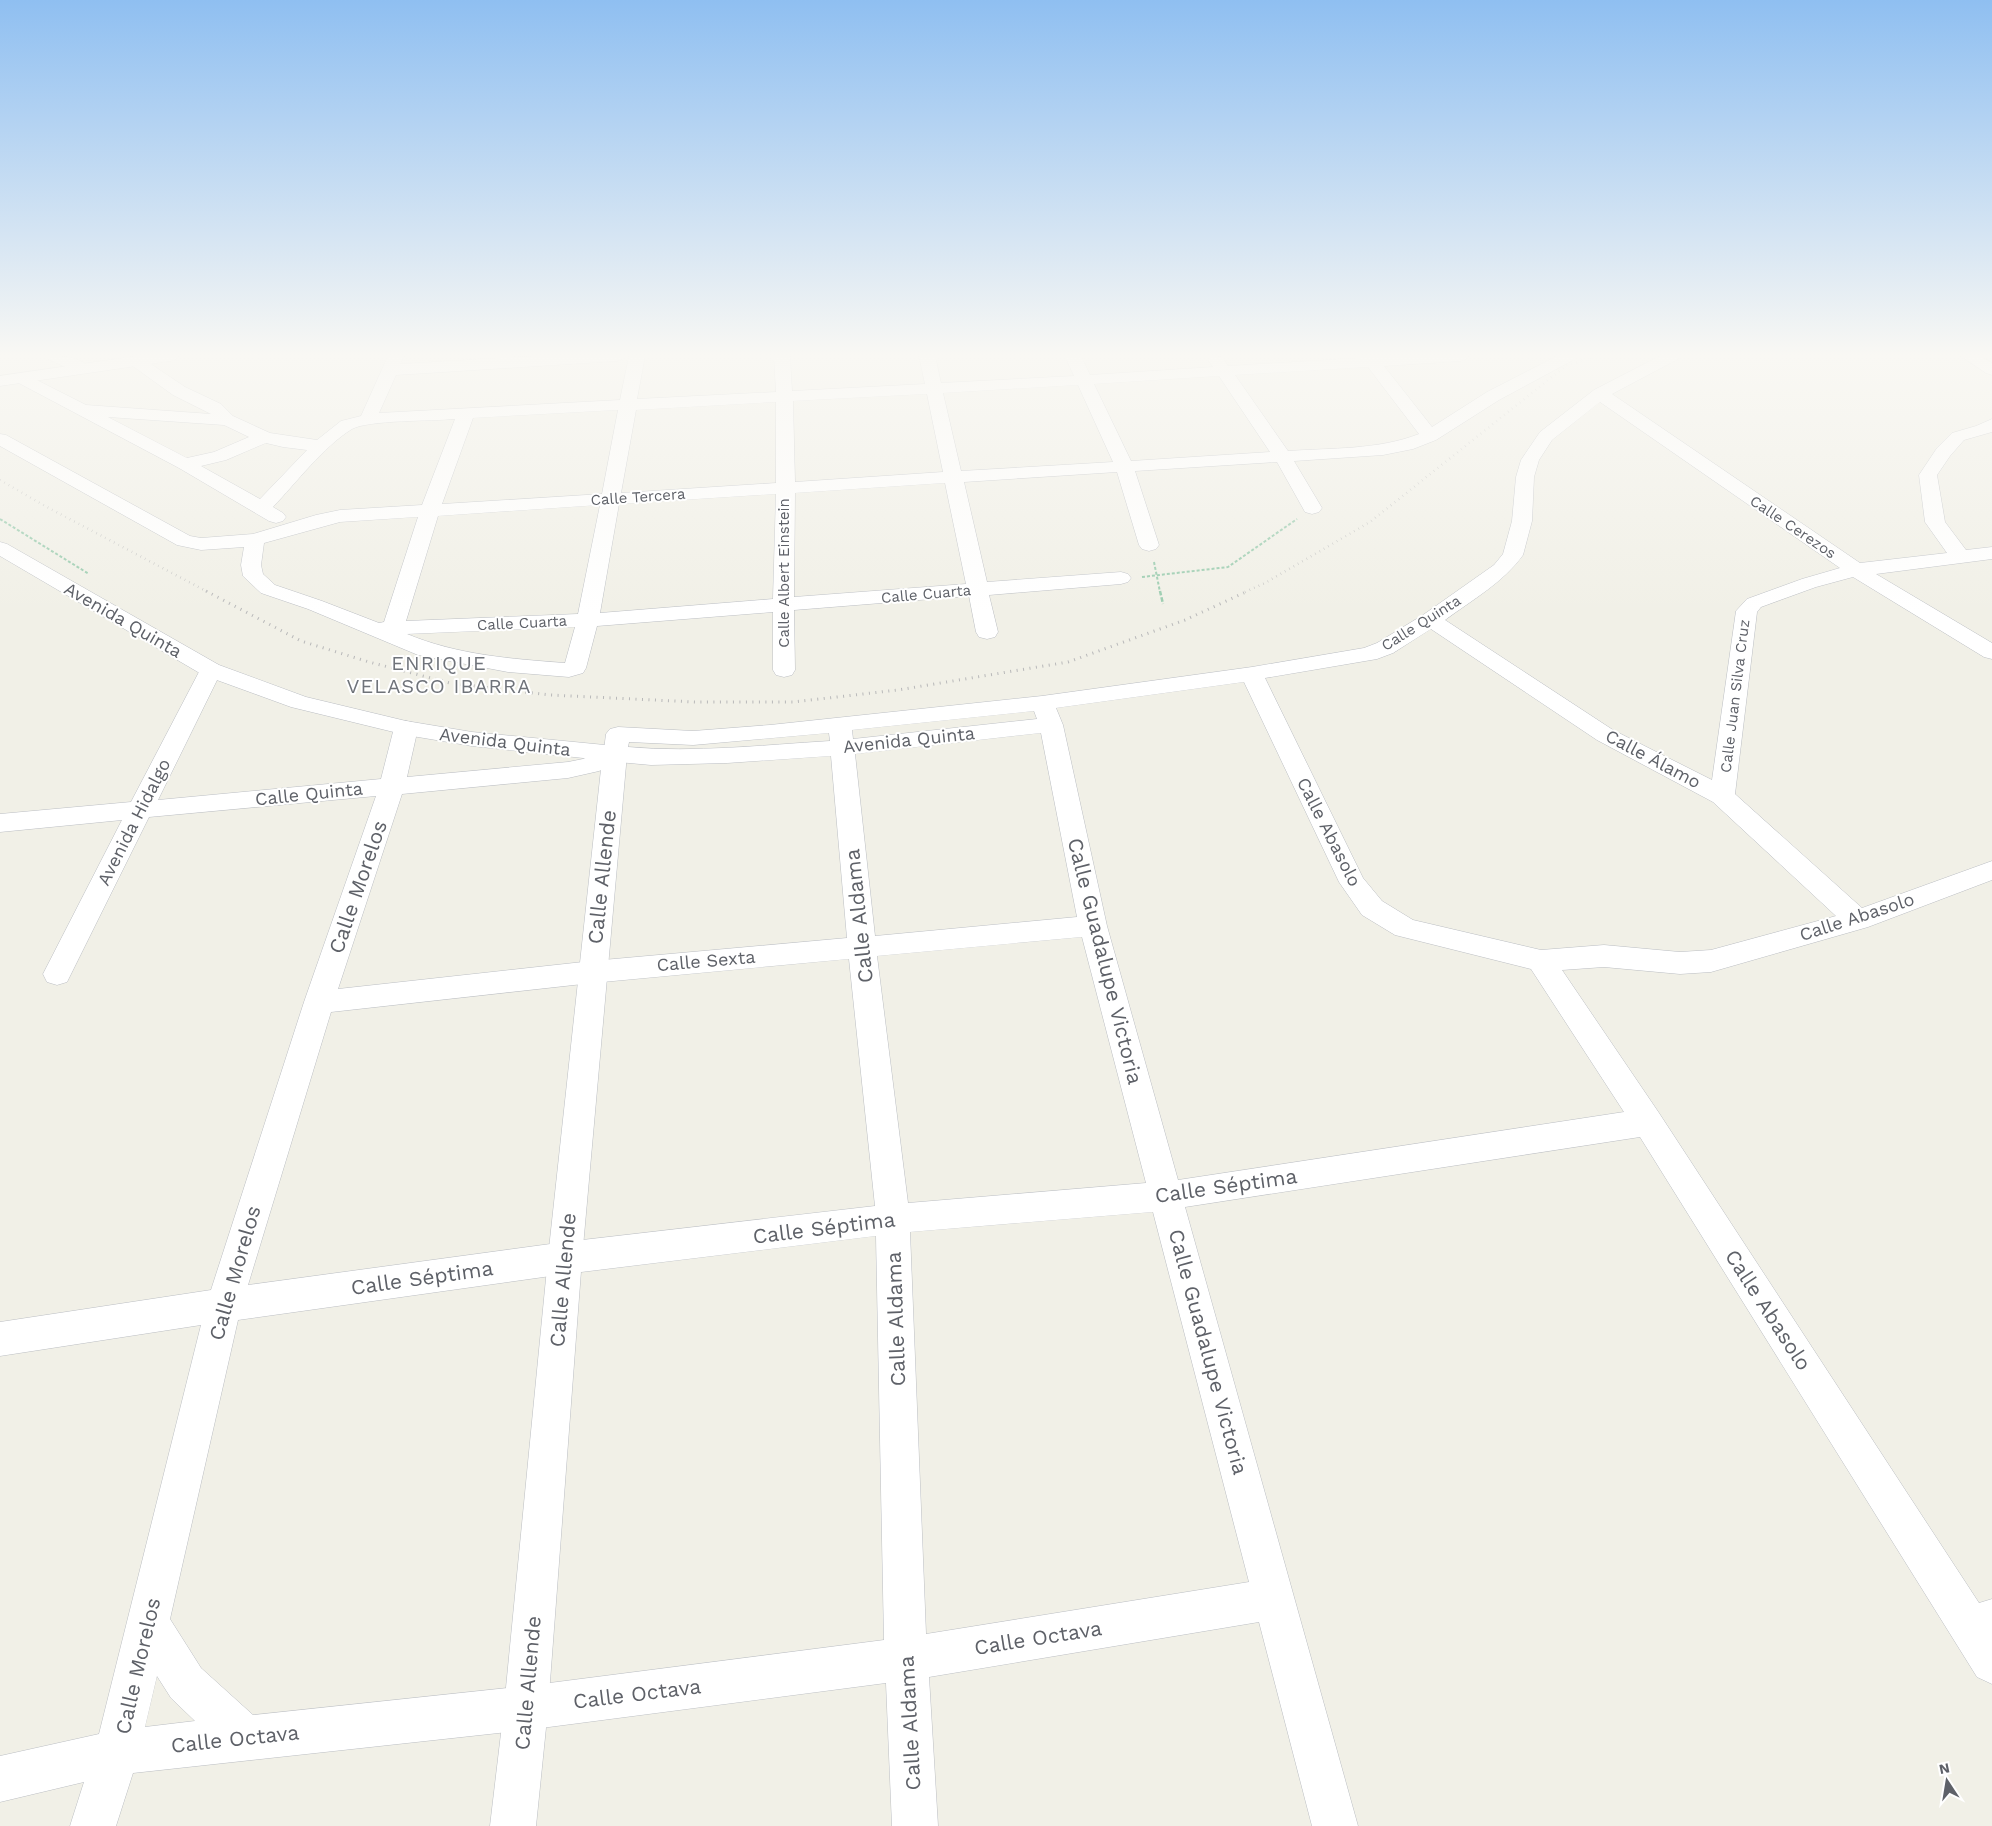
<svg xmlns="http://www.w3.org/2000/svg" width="1992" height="1826" font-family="'Work Sans',sans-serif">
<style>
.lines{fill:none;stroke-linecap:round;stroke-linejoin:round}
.minor-casing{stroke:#bbbec3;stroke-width:1}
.tertiary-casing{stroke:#bbbec3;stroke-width:1}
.path-far1{stroke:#9accaf;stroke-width:2;stroke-dasharray:3 2;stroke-linecap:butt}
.path{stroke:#9accaf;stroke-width:2.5;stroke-dasharray:4.5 2;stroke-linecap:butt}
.minor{fill:#fff;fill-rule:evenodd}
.tertiary{fill:#fff;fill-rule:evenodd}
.rail-far1{stroke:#b8b8b9;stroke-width:2.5;stroke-dasharray:0.5 4.5;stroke-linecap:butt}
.rail{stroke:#b8b8b9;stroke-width:3;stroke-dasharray:1 5.5;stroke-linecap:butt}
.labels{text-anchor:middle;stroke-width:4;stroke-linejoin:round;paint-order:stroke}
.far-street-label{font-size:15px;fill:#5e6168;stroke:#fff}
.street-label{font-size:18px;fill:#5e6168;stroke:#fff}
.quarter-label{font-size:20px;letter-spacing:1px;fill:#6f737a;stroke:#fff}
.near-street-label{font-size:21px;fill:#5e6168;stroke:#fff}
</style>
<rect width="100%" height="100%" fill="#f1f0e7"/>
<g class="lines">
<defs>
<g id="minor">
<path d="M46,356C61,356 81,356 90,369L88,372H76L48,359Z"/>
<path d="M136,356L142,358L185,387L221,404L233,416L270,433L317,440L341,421L361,416L388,356H404L400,364L538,356H625L623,359L617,361L396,375L379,413L620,400L629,356H645L637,399L776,392L774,356H790L792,391L925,384L919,356H935L941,383L1074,376L1065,356H1081L1090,375L1213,367L1208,360L1212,356L1222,357L1228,366L1361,358L1360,356H1468L1466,359L1460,361L1384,366L1432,427L1487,392L1557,356H1577L1575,359L1499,400L1436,440L1413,449L1383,455L1294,461L1322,508L1319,512L1312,514L1305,512L1277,462L1135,471L1159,545L1156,549L1149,551L1142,549L1139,545L1117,472L964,482L987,582L1121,572L1128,574L1131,578L1128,582L1121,584L989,595L998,632L995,637L987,639L979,637L976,632L969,596L794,610L795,670L792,675L784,677L776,675L773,670V612L597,626L586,668L583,673L569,677L508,672L418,655L308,609L261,593L243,576L241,565L244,547L201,550L177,545L0,446V434L6,435L190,536L201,538L253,534L316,515L340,510L422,505L455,419C433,421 368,420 352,429C323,447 296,483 273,507L283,513L286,517L283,521L276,523L269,521L179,468L15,381L13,378L15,375H27L86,405L211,414L173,395L130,364L128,361L130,358ZM1368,367L1419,434C1378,450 1331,448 1288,451L1235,375ZM1219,376L1270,452L1131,461L1094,384ZM1078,385L1113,462L961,471L943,393ZM927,394L943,472L795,482L793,401ZM776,402V483L621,493L636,410ZM618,410L602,494L442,504L473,418ZM108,417L224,425L249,437L214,452L187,458ZM266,443L283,447L307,450L260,499L201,466L226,460ZM945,483L966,584L794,597L795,493ZM776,494L773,599L600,613L619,504ZM600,505L578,614L406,621L438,516ZM418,517L384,622L379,623L322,601L275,585L263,574L261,565L264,543L340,522ZM575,627L565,663C512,659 457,655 407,634Z"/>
<path d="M1660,356H1680L1678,359L1612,394L1860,563L1947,553L1925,522L1919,475L1937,448L1952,433L1976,426L1992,419V432L1964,440L1950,456L1937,475L1945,522L1966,550L1992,547V559L1876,574L1992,643V659L1984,657L1853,577L1816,587L1761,607L1757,612L1735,794L1862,908L1992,861V880L1868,927L1711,972L1680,974L1604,967L1562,970L1659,1113L1979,1603L1992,1599V1684L1977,1677L1640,1137L1185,1207L1358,1826H1312L1259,1622L929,1677L938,1826H892L886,1683L526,1730L133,1773L116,1826H70L84,1782L0,1802V1756L99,1734L201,1325L0,1356V1322L211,1290L304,1002L376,796L149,817L71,974L67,982L57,985L47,982L43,974L122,820L0,832V814L131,802L200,670L203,665L211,663L219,665L222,670L158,800L381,779L394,728L398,723L406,721L414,723L418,728L407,777L568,762L583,759L604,750L606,734L610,729L618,727L693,731L770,725L1042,696L1252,667L1364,648L1377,643L1423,615L1494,565L1503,554L1512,521L1516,477L1521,460L1540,432L1594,390ZM1600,402L1840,568L1802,579L1747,599L1736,611L1712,780L1613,730L1445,620C1472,600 1504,582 1523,555L1532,521L1534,477L1539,460L1552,440ZM1431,629L1597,740L1713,802L1836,916L1711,950L1680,952L1604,945L1541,950L1413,920L1382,901L1363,878L1265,678L1377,659L1393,653ZM1244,682L1339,882L1362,915L1395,935L1531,969L1624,1112L1178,1180L1107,926L1063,725L1056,708ZM1034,711L1037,719L853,739L852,730ZM829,733L830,741C763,745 695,753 628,747L629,742L693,745ZM1041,733L1077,917L875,936L855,754ZM831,756L847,938L592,961L338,989L402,794L568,778L599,771L618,762L651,765L727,763ZM1082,937L1146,1183L908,1203L877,956ZM849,959L875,1206L565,1242L248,1285L331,1012L592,983ZM1153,1212L1249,1582L926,1634L910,1232ZM876,1236L884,1640L526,1686L253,1715L201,1668L170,1619L238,1320L565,1274ZM157,1676L171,1698L195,1721L145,1727Z"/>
<path d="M1961,356H1980L1992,363V375L1986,373Z"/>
</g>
<g id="tertiary">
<path d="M137,356H178L176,359L170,361L0,386V376Z"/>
<path d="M0,542L7,544L219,665L306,697L406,721L472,732L615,746L624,749L627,754L582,1258L548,1708L536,1826H490L504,1708L548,1258L602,760L472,746L406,735L291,707L203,675L0,556Z"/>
</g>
</defs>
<!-- minor casing -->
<use href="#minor" class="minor-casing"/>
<!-- tertiary casing -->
<use href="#tertiary" class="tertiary-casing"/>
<!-- path-far1 -->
<g class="path-far1">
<path d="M0,519L89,574"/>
<path d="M1154,562L1160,592"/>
<path d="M1142,577L1228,567L1297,519"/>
</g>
<!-- path -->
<path class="path" d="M1160,591L1163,604"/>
<!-- minor -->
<use href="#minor" class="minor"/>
<!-- tertiary -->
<use href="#tertiary" class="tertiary"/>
<!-- rail-far1 -->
<g class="rail-far1">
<path d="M0,480L45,506L208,592"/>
<path d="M1245,592L1265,583L1370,522L1567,365L1598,356"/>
</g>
<!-- rail -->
<path class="rail" d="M206,591L301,641L369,662L450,683L550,695L695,702H793L898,690L1068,662L1185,620L1248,591"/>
</g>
<!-- sky -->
<linearGradient id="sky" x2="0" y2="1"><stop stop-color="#8fbff1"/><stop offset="0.58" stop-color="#f9f8f4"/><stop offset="1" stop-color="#f9f8f4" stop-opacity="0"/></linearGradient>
<rect width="1992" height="612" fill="url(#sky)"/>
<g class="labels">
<!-- far-street labels -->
<g class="far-street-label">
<text transform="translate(638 497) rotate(-4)" y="5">Calle Tercera</text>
<text transform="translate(1793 527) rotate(34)" y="5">Calle Cerezos</text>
<text transform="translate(784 573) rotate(-90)" y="5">Calle Albert Einstein</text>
<text transform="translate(926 594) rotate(-5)" y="5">Calle Cuarta</text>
<text transform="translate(522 623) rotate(-3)" y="5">Calle Cuarta</text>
<text transform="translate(1421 623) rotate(-32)" y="5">Calle Quinta</text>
<text transform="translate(1735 696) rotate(-83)" y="5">Calle Juan Silva Cruz</text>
</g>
<!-- street labels -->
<g class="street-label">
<text transform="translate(123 620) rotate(30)" y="6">Avenida Quinta</text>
<text transform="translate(909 740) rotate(-6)" y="6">Avenida Quinta</text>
<text transform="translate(505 742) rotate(7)" y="6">Avenida Quinta</text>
<text transform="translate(1653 759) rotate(28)" y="6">Calle Álamo</text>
<text transform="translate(309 794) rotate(-6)" y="6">Calle Quinta</text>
<text transform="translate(134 822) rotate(-63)" y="6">Avenida Hidalgo</text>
<text transform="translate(1329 832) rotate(63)" y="6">Calle Abasolo</text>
<text transform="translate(1857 917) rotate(-18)" y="6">Calle Abasolo</text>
<text transform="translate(706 961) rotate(-5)" y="6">Calle Sexta</text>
</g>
<!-- quarter labels -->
<g class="quarter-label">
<text x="439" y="670">ENRIQUE<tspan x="439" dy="23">VELASCO IBARRA</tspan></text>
</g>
<!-- near-street labels -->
<g class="near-street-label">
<text transform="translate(602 877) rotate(-84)" y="7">Calle Allende</text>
<text transform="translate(358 887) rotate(-71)" y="7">Calle Morelos</text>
<text transform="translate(859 916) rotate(-96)" y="7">Calle Aldama</text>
<text transform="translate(1105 961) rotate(76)" y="7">Calle Guadalupe Victoria</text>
<text transform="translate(1226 1186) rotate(-8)" y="7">Calle Séptima</text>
<text transform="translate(824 1228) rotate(-7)" y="7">Calle Séptima</text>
<text transform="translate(235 1273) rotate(-74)" y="7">Calle Morelos</text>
<text transform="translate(422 1278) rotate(-8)" y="7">Calle Séptima</text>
<text transform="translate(563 1280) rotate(-85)" y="7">Calle Allende</text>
<text transform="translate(1768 1310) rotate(57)" y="7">Calle Abasolo</text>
<text transform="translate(896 1319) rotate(-92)" y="7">Calle Aldama</text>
<text transform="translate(1208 1352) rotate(75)" y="7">Calle Guadalupe Victoria</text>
<text transform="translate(1038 1638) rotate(-9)" y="7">Calle Octava</text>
<text transform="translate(138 1666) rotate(-77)" y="7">Calle Morelos</text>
<text transform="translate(528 1683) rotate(-85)" y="7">Calle Allende</text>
<text transform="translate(637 1694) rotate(-7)" y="7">Calle Octava</text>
<text transform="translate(910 1723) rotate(-93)" y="7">Calle Aldama</text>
<text transform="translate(235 1739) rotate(-6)" y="7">Calle Octava</text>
</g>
</g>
<!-- north arrow -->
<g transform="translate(1947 1781) rotate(348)" stroke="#ffffff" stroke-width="4" paint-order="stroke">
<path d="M0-4L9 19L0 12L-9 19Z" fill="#5e6168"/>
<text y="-8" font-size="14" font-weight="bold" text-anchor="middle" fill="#5e6168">N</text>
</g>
</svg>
